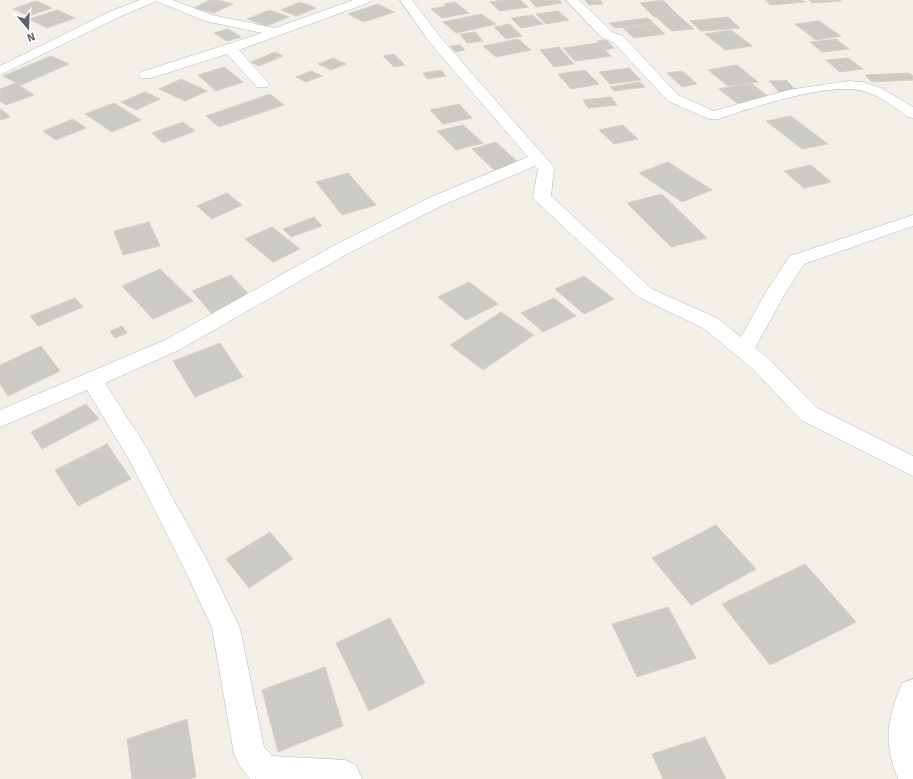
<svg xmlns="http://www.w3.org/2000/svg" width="913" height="779" font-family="Signika,sans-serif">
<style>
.building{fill:#cccac5;stroke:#d6d1c6}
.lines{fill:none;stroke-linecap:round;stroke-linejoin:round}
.street-casing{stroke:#b5b8bc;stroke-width:1}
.street{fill:#fff;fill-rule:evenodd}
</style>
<rect width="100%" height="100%" fill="#f1efe8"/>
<!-- building -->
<g class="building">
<path d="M210,0H217L233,4L214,13L194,8Z"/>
<path d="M501,0H520L528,7L500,11L490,2Z"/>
<path d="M530,0H558L562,3L536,7Z"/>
<path d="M585,0H600L603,4L589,5Z"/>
<path d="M663,0L678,15L654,17L640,3Z"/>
<path d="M765,0H802L805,2L771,5Z"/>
<path d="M809,0H840L841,1L812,3Z"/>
<path d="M36,1L52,8L29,16L13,9Z"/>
<path d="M300,2L316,8L297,16L281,10Z"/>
<path d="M455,2L469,13L442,18L431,9L446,6L444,4Z"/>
<path d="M378,4L394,12L364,22L348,14Z"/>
<path d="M57,10L75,18L47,28L29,19Z"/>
<path d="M269,10L289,17L266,26L247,19Z"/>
<path d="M558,11L569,20L546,24L536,14Z"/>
<path d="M481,14L496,24L456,33L443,22Z"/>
<path d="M532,15L543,24L521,28L511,18Z"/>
<path d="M678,15L694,29L672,31L656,17Z"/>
<path d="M728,17L740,28L701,31L690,21Z"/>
<path d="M648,18L654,24L615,28L609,23Z"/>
<path d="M819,21L841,36L816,40L795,24Z"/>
<path d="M509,24L522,36L506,39L494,27Z"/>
<path d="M654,24L665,34L634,38L623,28Z"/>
<path d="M228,29L241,37L227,41L214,33Z"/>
<path d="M731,30L752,46L725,50L705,34Z"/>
<path d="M475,32L483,41L467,43L460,34Z"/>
<path d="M518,39L531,50L496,57L483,46Z"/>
<path d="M836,39L849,49L822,52L810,42Z"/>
<path d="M606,40L614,48L605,50L597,41Z"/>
<path d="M598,43L611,56L575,61L563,48Z"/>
<path d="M460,45L465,50L455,52L450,46Z"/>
<path d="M559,47L574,64L554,67L540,50Z"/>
<path d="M275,52L283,56L259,66L251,62Z"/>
<path d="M394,54L405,65L394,67L383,56Z"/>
<path d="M51,56L69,64L21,85L3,76Z"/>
<path d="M333,58L346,64L331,70L318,64Z"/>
<path d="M848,58L863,69L840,72L826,60Z"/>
<path d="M737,65L758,82L728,86L708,70Z"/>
<path d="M224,67L243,82L216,91L198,75Z"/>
<path d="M629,68L641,80L610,84L599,72Z"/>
<path d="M441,70L446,76L427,79L423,73Z"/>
<path d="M585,70L599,84L571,89L558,74Z"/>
<path d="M311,71L322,76L306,82L296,77Z"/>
<path d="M682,71L697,84L682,87L667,73Z"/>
<path d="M909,73L913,76V80L872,82L865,75Z"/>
<path d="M181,79L207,91L185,101L159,89Z"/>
<path d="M786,80L797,91L780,93L769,81Z"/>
<path d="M640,82L645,87L615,91L610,87Z"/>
<path d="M16,83L34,95L6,105L0,101V89Z"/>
<path d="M751,83L770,98L738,104L719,89Z"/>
<path d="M145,92L160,99L136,110L121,102Z"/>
<path d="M270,94L284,105L219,127L206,116Z"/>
<path d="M611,97L617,105L588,108L583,100Z"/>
<path d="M114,103L141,120L112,132L85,114Z"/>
<path d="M459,104L472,118L443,124L430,110Z"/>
<path d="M0,108L10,117L0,120Z"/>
<path d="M791,116L828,144L802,149L766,121Z"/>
<path d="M73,119L86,128L56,140L43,131Z"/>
<path d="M183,122L195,131L163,143L152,133Z"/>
<path d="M463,125L483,143L456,150L437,131Z"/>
<path d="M623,125L638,139L614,144L599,130Z"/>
<path d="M496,142L519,163L494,170L472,149Z"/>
<path d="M668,162L712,190L682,202L639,173Z"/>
<path d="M811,165L831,182L804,188L784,171Z"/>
<path d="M348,173L376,205L342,215L316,182Z"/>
<path d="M227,193L242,205L212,219L197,206Z"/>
<path d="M662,194L707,238L671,247L627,203Z"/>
<path d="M314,217L322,226L291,237L283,229Z"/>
<path d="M149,222L160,246L123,255L114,231Z"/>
<path d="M272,227L300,249L273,262L245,239Z"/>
<path d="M160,269L193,301L153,319L122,286Z"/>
<path d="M231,275L252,298L213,315L192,291Z"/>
<path d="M584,276L614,299L584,314L555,289Z"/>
<path d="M469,282L498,304L466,320L438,297Z"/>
<path d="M75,298L83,307L38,326L30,316Z"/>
<path d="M554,298L576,316L543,332L521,313Z"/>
<path d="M501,312L534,335L483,370L450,345Z"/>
<path d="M122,326L127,333L115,338L110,331Z"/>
<path d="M220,343L243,377L195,397L173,361Z"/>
<path d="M41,346L60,371L8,396L0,384V365Z"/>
<path d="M86,404L99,419L42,449L31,432Z"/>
<path d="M107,444L131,479L78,506L55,470Z"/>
<path d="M716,525L756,569L691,605L652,558Z"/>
<path d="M270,532L293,559L249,588L226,559Z"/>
<path d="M805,564L856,622L770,665L722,604Z"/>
<path d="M668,607L696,658L637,677L612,624Z"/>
<path d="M390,618L425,683L369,711L336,643Z"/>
<path d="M325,667L343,726L278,752L262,690Z"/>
<path d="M187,719L196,777L190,779H132L127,739Z"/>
<path d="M705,737L726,779H663L652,754Z"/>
</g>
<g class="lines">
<defs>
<g id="street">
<path d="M140,0H172L212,15L275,28L353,0H370L368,3L239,50L269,84L267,87H257L227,54L151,78H141L139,75L141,72L262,33L205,21L156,1L117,18L0,75V66L109,12Z"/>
<path d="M400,0H412L441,38L552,165L554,168L551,196L652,289L717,318L741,337L766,292L790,256L913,215V226L804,264L786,292L755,348L769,359L817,408L913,456V476L801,420L753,369L703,328L638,297L536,201L533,197L538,169L535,166L445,204L347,254L179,350L105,383L148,450L173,499L206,558L240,628L264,747L272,756L345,760L356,765L362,779H250L239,765L234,754L212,628L186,572L130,461L88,392L87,390L0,427V410L165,340L333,246L433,196L528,157L431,44Z"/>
<path d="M566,0H579L612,32L623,36L678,95L714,111L788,90L849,81L863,82L881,88L913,107V118L908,117C894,107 879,95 863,91C830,82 752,107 719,119H709L668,101L613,42L602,38Z"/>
<path d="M913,679V779H898C883,742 887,719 902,683Z"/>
</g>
</defs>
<!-- street casing -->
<use href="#street" class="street-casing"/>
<!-- street -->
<use href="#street" class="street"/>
</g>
<!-- north arrow -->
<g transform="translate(28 28) rotate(161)" stroke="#ffffff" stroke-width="3" paint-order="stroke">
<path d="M0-3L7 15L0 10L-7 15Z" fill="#5f6368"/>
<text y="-6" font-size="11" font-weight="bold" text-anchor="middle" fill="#5f6368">N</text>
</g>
</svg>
